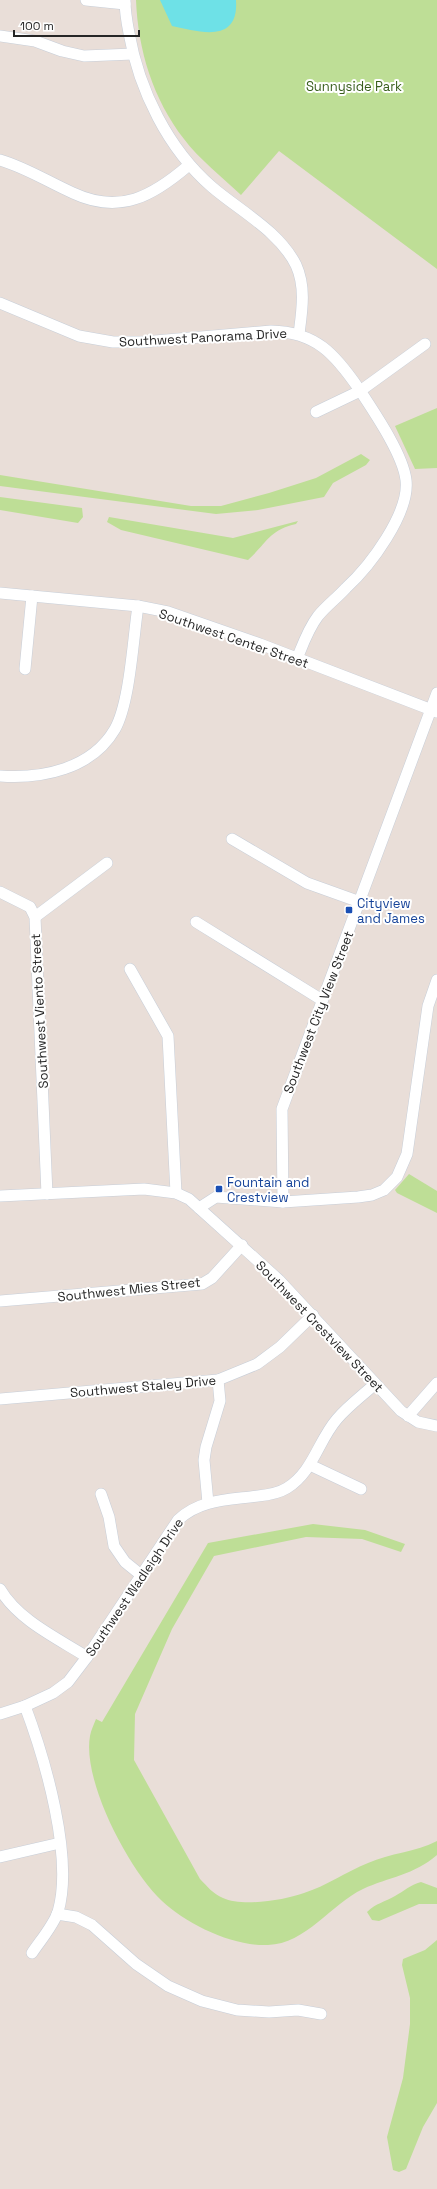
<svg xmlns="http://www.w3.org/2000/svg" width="437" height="2189" font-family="'Space Grotesk',sans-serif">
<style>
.green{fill:#bede96}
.water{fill:#6ee1e7}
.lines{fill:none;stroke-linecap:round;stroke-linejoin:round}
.minor-casing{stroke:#c7ced8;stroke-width:12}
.minor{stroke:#fff;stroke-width:11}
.transit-dot{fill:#1a4fb4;stroke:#fff;stroke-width:1.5}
.labels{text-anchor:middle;stroke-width:4;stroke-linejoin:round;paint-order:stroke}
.park-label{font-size:13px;fill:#385e1c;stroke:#fff}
.street-label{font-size:13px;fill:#262626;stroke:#fff}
.transit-label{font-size:13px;fill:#164399;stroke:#fff;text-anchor:start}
</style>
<rect width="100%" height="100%" fill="#e9ded8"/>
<!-- green -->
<g class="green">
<path d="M136,0H437V269L279,151L241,195C223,178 198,158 184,139C153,99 138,50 136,0Z"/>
<path d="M437,408V468L415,469L395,426Z"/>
<path d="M361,454L370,460L366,465L333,483L324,497L258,510L216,514L0,486V475L191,506H221L269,493L316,478Z"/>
<path d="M0,497L82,508L83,517L78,523L0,510Z"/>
<path d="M109,517L233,538L298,521L296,524C269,530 267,543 248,560L121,530L107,522Z"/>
<path d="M409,1174L437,1191V1213L397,1193L395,1190Z"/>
<path d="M313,1524L365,1530L405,1544L401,1552L362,1539L306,1537L214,1556L172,1629L135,1714L134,1760L200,1879C207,1886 213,1894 223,1898C242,1907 285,1900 304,1893C326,1886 346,1872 368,1863C390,1853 416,1852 437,1841V1855C414,1875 389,1877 363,1889C331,1904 306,1944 268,1945C234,1947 186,1924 162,1901C129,1870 82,1781 90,1736C91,1730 94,1724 96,1719L102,1722L208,1543Z"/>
<path d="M421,1882L437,1888V1904H419L379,1921L372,1920L367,1912C376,1903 385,1902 395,1896C404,1891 410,1885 421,1882Z"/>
<path d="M437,1940V2103L423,2127L406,2169L399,2172L393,2170L387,2137L403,2078L410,2024V1998L402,1965L403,1959L425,1950Z"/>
</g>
<!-- water -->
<path class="water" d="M160,0H236C239,44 200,32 172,26Z"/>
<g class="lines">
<defs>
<g id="minor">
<path d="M86,0L125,4"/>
<path d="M125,0C125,11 127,23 129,33C139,90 168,149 212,187C240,211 279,231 296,265C306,287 302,311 299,334"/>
<path d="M0,36L35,41L62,51L84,56L133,54"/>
<path d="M0,160C27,168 48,182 73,193C120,215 153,196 189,165"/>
<path d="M0,303L79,336L113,342H143L271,331C316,332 335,354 359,389C374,412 403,454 406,480C410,513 370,566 346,588C337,598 327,605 318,616C308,629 303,644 297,659"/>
<path d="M316,412L360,391L425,344"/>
<path d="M0,593L138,606L168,612L260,644L437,712"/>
<path d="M25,669L32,596"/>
<path d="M0,776C42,779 92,769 115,729C130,702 133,639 138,606"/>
<path d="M232,839L307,883L360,902"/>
<path d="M0,892L30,907L35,917L47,1194"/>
<path d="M35,917L107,863"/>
<path d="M196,922L322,1000"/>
<path d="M130,969L168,1036L176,1193"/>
<path d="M0,1196L144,1189L176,1193L189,1199L279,1280L401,1411L418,1422L437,1426"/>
<path d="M283,1202L282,1109L437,693"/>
<path d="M199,1208L216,1197L283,1202L358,1197L372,1195L384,1190L397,1177L407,1154L428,1006L437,980"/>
<path d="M0,1301L202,1284L212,1278L242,1245"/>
<path d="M0,1399L218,1380L257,1364L280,1347L313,1315"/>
<path d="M408,1416L437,1383"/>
<path d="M310,1465L361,1489"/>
<path d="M101,1494L109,1517L114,1546L125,1562L141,1575"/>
<path d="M208,1503L204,1460L206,1447L220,1401L218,1380"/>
<path d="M0,1589C18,1620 57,1638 87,1657"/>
<path d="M25,1706C45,1759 74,1858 58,1912C53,1926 40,1941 32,1953"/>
<path d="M0,1714L25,1706L53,1693L68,1682L87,1657L178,1520C200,1499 229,1500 258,1496C268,1495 279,1493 287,1488C313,1472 318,1441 337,1419C348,1406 363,1395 375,1384"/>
<path d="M0,1857L60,1843"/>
<path d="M57,1914L76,1917L92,1925L136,1964L168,1986L202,2001L237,2010L269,2012L298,2010L321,2014"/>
</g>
</defs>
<!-- minor casing -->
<use href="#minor" class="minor-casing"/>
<!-- minor -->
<use href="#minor" class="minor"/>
</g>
<!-- markers -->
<g class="transit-dot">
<rect x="345" y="906" width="8" height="8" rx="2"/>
<rect x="215" y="1185" width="8" height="8" rx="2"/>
</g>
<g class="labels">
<!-- park labels -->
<g class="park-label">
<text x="354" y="91">Sunnyside Park</text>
</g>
<!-- street labels -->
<g class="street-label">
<text transform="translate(203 337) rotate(-3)" y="5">Southwest Panorama Drive</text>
<text transform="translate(234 638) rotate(19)" y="5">Southwest Center Street</text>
<text transform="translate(39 1011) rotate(-93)" y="5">Southwest Viento Street</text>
<text transform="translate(318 1012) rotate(-69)" y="5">Southwest City View Street</text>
<text transform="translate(129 1289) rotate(-6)" y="5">Southwest Mies Street</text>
<text transform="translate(320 1326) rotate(46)" y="5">Southwest Crestview Street</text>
<text transform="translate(143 1386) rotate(-5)" y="5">Southwest Staley Drive</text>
<text transform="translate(134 1587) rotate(-56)" y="5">Southwest Wadleigh Drive</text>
</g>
<!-- transit labels -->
<g class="transit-label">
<text x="357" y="908">Cityview<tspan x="357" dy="15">and James</tspan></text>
<text x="227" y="1187">Fountain and<tspan x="227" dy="15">Crestview</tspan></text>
</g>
</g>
<!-- scale -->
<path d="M14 30v6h125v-6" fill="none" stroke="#262626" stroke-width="2"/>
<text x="20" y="30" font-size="12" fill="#262626" stroke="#ffffff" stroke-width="3" paint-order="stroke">100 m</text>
</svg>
